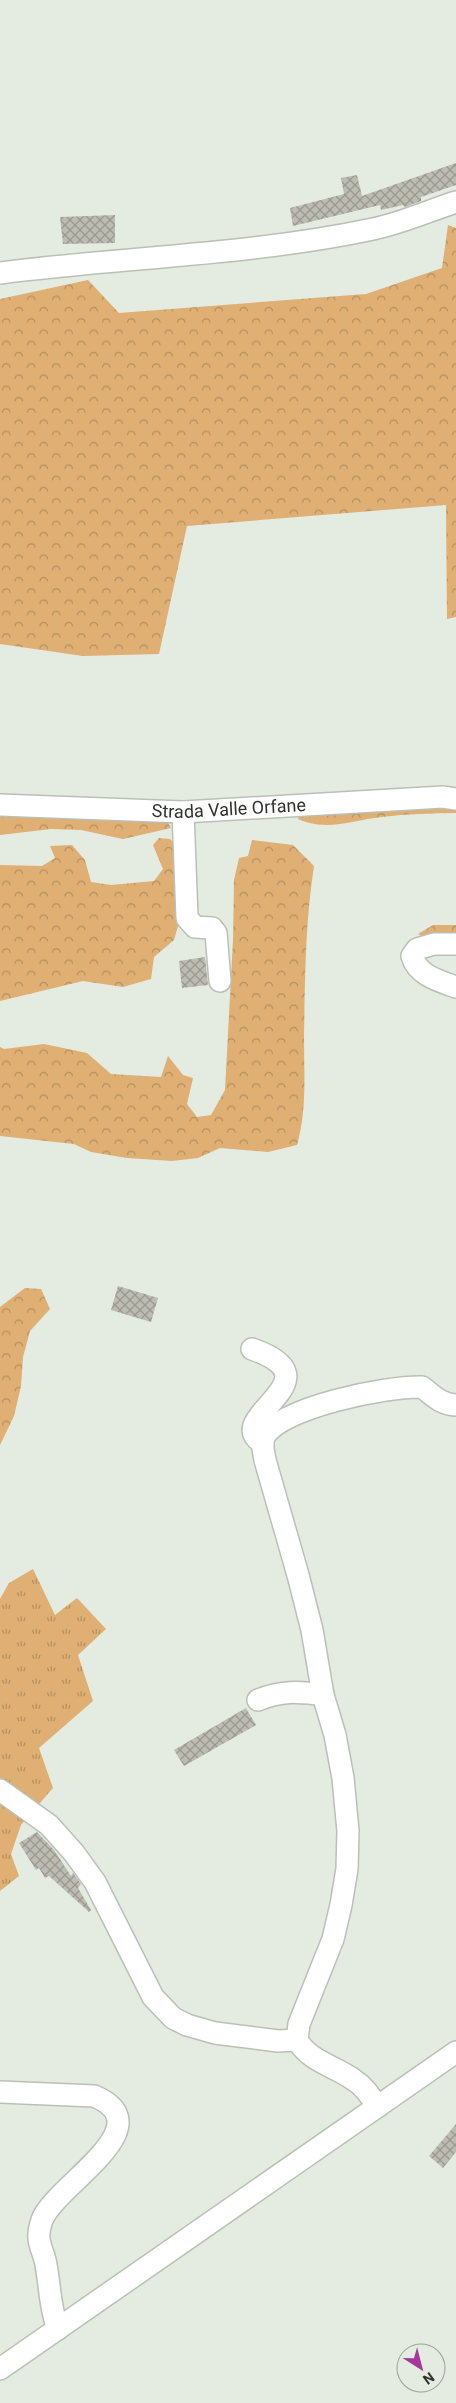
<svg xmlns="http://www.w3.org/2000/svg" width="456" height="2403" font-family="Roboto,sans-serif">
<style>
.grass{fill:url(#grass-tufts)}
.forest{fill:url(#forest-crowns)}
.building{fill:url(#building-cross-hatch)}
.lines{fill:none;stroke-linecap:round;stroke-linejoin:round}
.minor-casing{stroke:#bac0b7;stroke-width:24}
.minor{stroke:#fff;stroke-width:21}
.labels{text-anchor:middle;stroke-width:4;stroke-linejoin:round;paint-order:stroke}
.street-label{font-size:18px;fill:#30332f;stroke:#e4ebe1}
</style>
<defs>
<pattern id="grass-tufts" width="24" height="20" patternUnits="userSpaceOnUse" patternTransform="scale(1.25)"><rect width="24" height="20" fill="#dfaf73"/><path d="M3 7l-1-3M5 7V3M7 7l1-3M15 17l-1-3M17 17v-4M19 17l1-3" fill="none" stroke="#b58f5f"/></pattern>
<pattern id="forest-crowns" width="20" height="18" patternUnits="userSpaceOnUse" patternTransform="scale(1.25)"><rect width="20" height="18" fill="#dfaf73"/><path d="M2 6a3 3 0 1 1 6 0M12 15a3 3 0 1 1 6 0" fill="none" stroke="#b58f5f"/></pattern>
<pattern id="building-cross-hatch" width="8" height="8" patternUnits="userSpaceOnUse" patternTransform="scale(1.25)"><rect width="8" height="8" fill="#bdbcb2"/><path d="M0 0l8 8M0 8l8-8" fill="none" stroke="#9a9991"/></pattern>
</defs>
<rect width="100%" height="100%" fill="#e4ebe1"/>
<!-- grass -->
<path class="grass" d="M33,1569L55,1615L77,1598L106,1629L78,1655L93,1701L39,1748L53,1788L21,1825L11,1854L19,1876L0,1891V1599L9,1583Z"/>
<!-- forest -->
<g class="forest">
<path d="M448,225L456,228V617L447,619L446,505L187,526L159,654L83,656L0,644V299L88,280L119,313L366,294L442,268Z"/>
<path d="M456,807V813C432,813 406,814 382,817C352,820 327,832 298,819L299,814Z"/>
<path d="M0,814L166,819L171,828L123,839L81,830L51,829L0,835Z"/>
<path d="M159,838L170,839L176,845L180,919L174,940L154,957L151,979L123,987L83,981L0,1001V865L42,866L55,858L50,846L72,845L85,860L91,882L111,885L154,881L163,869L153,845Z"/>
<path d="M252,840L293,845L314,866C305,923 305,981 304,1038C304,1074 307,1110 297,1145L268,1152L220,1148L198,1158L172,1161L127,1158L91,1152L74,1144L0,1136V1047L4,1049L44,1044L87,1053L111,1074L161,1077L168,1056L183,1075L193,1078L187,1104L197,1117L211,1115L225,1090L233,940L234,880L239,858L248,856Z"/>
<path d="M433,925H456V934L428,939L418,934Z"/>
<path d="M25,1288L41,1289L50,1309L30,1331L23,1357L21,1386L14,1416L0,1445V1307Z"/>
</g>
<!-- building -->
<g class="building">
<path d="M456,163V185L421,197V201L405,207L403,205L381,210L380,205L293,226L290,208L344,194L341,178L357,175L362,196Z"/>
<path d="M115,215V243L63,244L60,217Z"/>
<path d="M205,957L208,985L182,988L179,961Z"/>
<path d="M118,1286L158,1298L151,1322L111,1310Z"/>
<path d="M246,1708L256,1725L184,1766L174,1750Z"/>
<path d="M37,1832L54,1850L71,1876L73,1873L81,1884L78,1888L91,1910L89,1912L49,1876L45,1878L39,1868L36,1870L19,1843Z"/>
<path d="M456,2124V2152L443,2168L429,2156Z"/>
</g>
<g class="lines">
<defs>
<g id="minor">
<path d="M0,273C124,257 251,255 373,229C402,223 428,211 456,202"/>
<path id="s1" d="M0,805L183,812L443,797L456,799"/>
<path d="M183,812L187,918L195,927L212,928L216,933L220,981"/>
<path d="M456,944H434L417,949L412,956C417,975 439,981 456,987"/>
<path d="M252,1349C342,1380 219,1418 263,1443"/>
<path d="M258,1700C280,1691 299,1691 323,1695"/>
<path d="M0,1790L49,1825L74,1853L95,1882L153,1997L173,2018L187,2025L215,2033L278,2041L297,2040"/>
<path d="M0,2092L94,2096C166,2126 55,2185 42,2220C40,2226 38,2232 39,2239C40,2248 45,2256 46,2265C50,2285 50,2310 58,2329"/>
<path d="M377,2107C371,2096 365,2087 354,2080C335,2066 310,2062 297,2040L299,2024L333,1939L341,1905L347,1869L348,1831L343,1778L335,1735L323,1695L312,1630L298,1575L265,1460C264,1453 261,1444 264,1437C280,1407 388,1386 422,1387C434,1396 440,1404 456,1405"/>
<path d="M0,2369L456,2052"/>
</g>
</defs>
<!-- minor casing -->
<use href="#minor" class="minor-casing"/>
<!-- minor -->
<use href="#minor" class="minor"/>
</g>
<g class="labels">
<!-- street labels -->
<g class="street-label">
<text dy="6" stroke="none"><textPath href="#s1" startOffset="229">Strada Valle Orfane</textPath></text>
</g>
</g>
<!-- north arrow -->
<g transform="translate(421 2368) rotate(144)"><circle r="24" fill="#e4ebe1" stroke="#9ca19a"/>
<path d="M0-4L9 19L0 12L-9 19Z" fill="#a53898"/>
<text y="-8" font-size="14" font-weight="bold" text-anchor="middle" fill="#30332f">N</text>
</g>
</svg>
